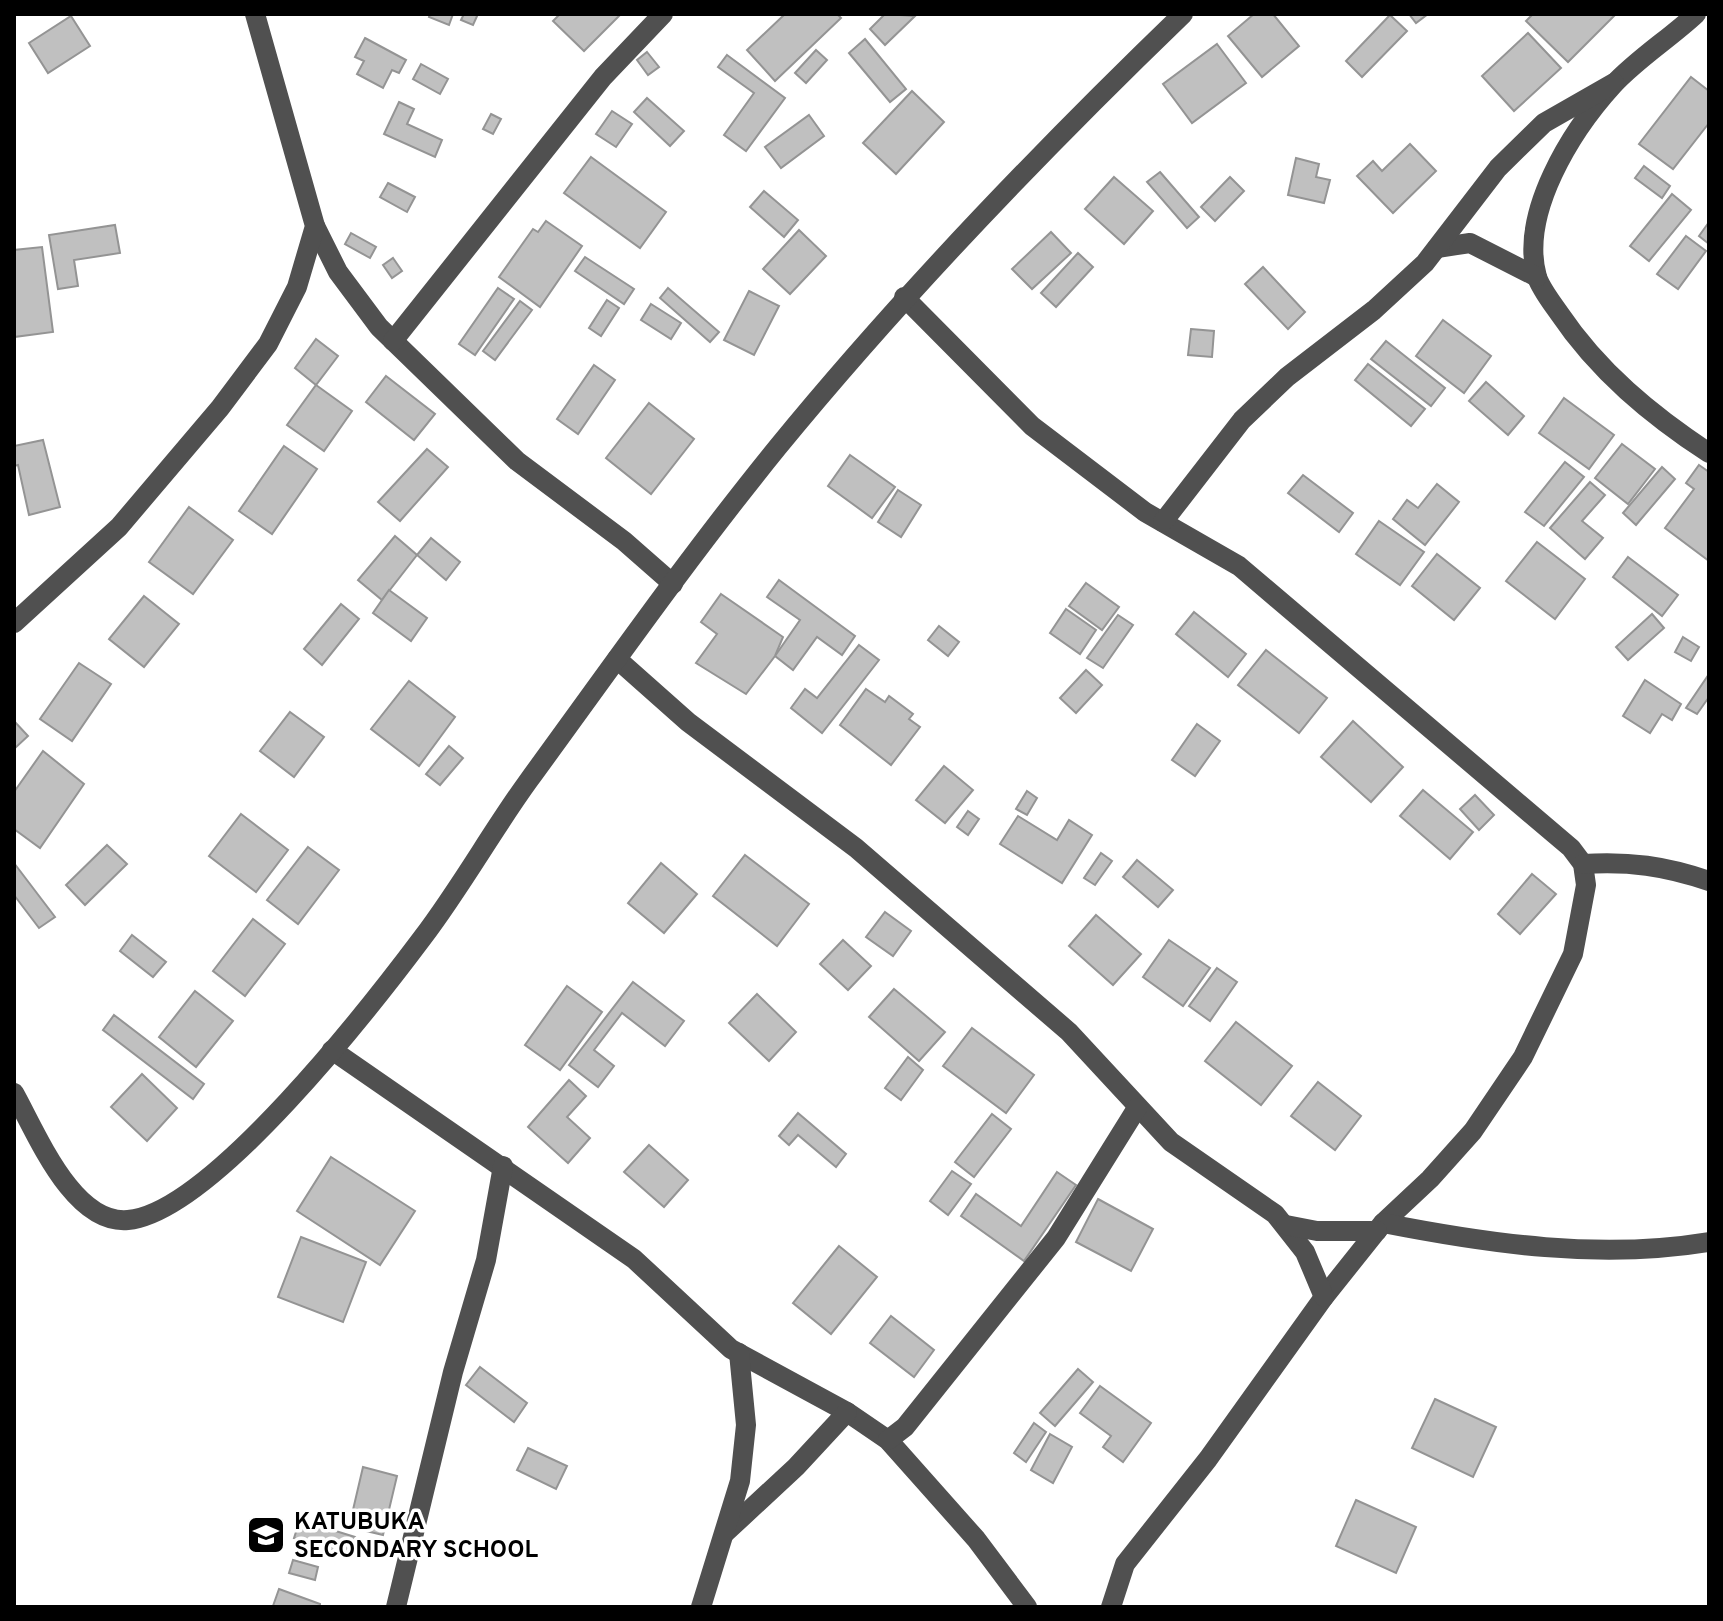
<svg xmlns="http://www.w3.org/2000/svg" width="1723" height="1621" font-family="Overpass,sans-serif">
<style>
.building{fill:#c0c0c0;stroke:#949494;stroke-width:2}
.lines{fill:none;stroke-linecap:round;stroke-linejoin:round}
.minor{stroke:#505050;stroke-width:20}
.labels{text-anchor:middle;stroke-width:7;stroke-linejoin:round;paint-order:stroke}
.poi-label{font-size:24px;font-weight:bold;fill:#000;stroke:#fff;text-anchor:start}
</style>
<rect width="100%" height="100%" fill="#fff"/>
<!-- building -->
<g class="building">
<path d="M430,14H453L449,25L429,17Z"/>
<path d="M464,14H478L473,25L461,20Z"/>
<path d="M560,14H621L584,51L553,21Z"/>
<path d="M785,14H837L841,18L775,81L747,50Z"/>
<path d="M885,14L915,16L885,45L870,29Z"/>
<path d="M1254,14H1273L1299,46L1262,77L1228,36Z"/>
<path d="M1409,14H1428L1416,23Z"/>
<path d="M1533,14H1616L1568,62L1526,21Z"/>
<path d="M1390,15L1407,31L1362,77L1346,61Z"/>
<path d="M71,16L90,46L48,73L29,43Z"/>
<path d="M1528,33L1561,68L1514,111L1482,76Z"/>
<path d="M365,38L406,60L399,73L392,70L383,88L357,74L364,61L355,57Z"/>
<path d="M865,39L906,89L890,102L849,53Z"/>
<path d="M1217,44L1246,83L1192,123L1163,84Z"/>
<path d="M816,50L827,60L806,83L795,73Z"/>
<path d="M647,52L659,67L648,75L637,60Z"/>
<path d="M727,55L785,98L746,151L724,135L754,93L718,67Z"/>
<path d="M421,64L448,79L440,94L413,79Z"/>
<path d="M1691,77L1709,91V123L1673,169L1639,144Z"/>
<path d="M912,91L944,122L896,174L863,143Z"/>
<path d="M647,98L684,131L670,146L634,112Z"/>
<path d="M399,102L414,109L407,124L442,140L435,157L384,134Z"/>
<path d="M612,111L632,124L616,147L596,134Z"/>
<path d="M491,114L501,119L493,134L483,129Z"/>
<path d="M809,115L824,136L781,168L765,147Z"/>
<path d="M1410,144L1436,171L1393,213L1357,176L1373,161L1382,171Z"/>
<path d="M591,157L666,212L640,248L564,193Z"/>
<path d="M1296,158L1319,164L1316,177L1330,180L1324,203L1288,195Z"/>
<path d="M1644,166L1670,186L1662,198L1635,178Z"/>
<path d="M1160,172L1199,217L1187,228L1147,182Z"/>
<path d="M1114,177L1153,211L1124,244L1085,209Z"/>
<path d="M1230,177L1244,191L1215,221L1201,207Z"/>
<path d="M388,183L415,197L407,212L380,197Z"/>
<path d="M764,191L798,220L784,237L750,207Z"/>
<path d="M1672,194L1691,210L1649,261L1630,246Z"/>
<path d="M546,221L582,246L540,307L499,277L533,229L538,232Z"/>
<path d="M1709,222V244L1699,236Z"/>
<path d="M115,225L120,253L74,260L78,286L58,289L49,235Z"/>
<path d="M799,230L826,256L790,294L763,269Z"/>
<path d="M1051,232L1071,253L1032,289L1012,269Z"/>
<path d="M351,233L376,247L370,258L345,244Z"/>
<path d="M1686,236L1706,251L1678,289L1657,274Z"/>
<path d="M42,247L53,332L14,337V250Z"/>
<path d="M1078,253L1093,267L1056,307L1041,293Z"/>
<path d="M585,257L634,289L624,304L575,271Z"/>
<path d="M393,258L402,271L392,278L383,265Z"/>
<path d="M1263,267L1305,312L1288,329L1245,284Z"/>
<path d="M498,288L514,299L475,355L459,344Z"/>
<path d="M668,288L719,332L710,342L660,298Z"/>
<path d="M749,291L779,306L754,355L724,340Z"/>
<path d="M607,300L619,308L601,336L589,328Z"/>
<path d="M520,301L532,310L495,360L483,351Z"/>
<path d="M651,304L681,323L671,339L641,320Z"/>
<path d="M1443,320L1491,356L1464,393L1416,356Z"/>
<path d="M1191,329L1214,331L1212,357L1188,355Z"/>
<path d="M316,339L338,356L316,385L295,368Z"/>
<path d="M1386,341L1445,388L1431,406L1371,359Z"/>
<path d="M1368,364L1425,409L1411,426L1355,380Z"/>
<path d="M594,365L615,380L578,434L557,419Z"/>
<path d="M386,376L435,414L414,440L366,402Z"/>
<path d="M1486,382L1524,416L1508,435L1469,401Z"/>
<path d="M316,385L352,411L324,451L287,425Z"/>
<path d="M1564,398L1614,435L1589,469L1539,433Z"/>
<path d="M649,403L694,439L651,494L606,458Z"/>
<path d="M43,440L60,507L29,515L18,465L14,466V446Z"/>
<path d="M1622,444L1655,469L1628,504L1595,478Z"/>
<path d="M284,446L317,469L272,534L239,511Z"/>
<path d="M427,449L448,467L400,521L378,502Z"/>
<path d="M850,455L895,487L872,518L828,486Z"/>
<path d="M1565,462L1584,477L1544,526L1525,512Z"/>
<path d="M1699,465L1709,472V561L1665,528L1694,489L1686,483Z"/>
<path d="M1662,467L1675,479L1636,525L1623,513Z"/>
<path d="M1303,475L1353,513L1339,532L1288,493Z"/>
<path d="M1590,482L1605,495L1582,521L1603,538L1585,559L1550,528Z"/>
<path d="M1437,484L1459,502L1425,545L1393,519L1407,500L1418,508Z"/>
<path d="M898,490L921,505L901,537L878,522Z"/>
<path d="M189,507L233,540L193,594L149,562Z"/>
<path d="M1379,521L1424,552L1400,585L1356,554Z"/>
<path d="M395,536L417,555L382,600L358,580Z"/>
<path d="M431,538L460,562L446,580L417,555Z"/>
<path d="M1537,542L1585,579L1555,619L1506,581Z"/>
<path d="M1437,554L1480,588L1454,620L1412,586Z"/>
<path d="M1628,557L1678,595L1662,616L1613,577Z"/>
<path d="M779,580L855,636L842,655L817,637L793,670L775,656L800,620L767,597Z"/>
<path d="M1086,583L1119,607L1102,630L1069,606Z"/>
<path d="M389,590L427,618L411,641L373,613Z"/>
<path d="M721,594L783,637L775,656L746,694L696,663L717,634L701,622Z"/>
<path d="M144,596L179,624L144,667L109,639Z"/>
<path d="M341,604L359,619L322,665L304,649Z"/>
<path d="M1066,609L1096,630L1080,654L1050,633Z"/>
<path d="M1194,612L1246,654L1228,677L1176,634Z"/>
<path d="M1652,614L1664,628L1628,660L1616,647Z"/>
<path d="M1118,615L1133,625L1103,668L1087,658Z"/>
<path d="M939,626L959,642L948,656L928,640Z"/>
<path d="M1683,637L1699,647L1691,661L1675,652Z"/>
<path d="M859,645L879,660L822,733L791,708L805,689L817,698Z"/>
<path d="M1266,650L1327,698L1299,733L1238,685Z"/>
<path d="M79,663L111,684L72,741L40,719Z"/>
<path d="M1086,670L1102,685L1076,713L1060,698Z"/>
<path d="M1709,674V697L1697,714L1686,708Z"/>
<path d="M1645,680L1681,704L1672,720L1662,714L1650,733L1623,716Z"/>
<path d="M409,681L455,717L419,766L371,729Z"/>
<path d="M866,689L885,702L889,696L913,714L909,719L920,727L891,765L840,725Z"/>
<path d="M290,712L324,737L294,777L260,751Z"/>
<path d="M14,721L28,736L14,749Z"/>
<path d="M1353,721L1403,767L1371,802L1321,757Z"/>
<path d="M1197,724L1220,741L1195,776L1172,760Z"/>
<path d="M449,746L463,758L440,785L426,774Z"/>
<path d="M43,751L84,784L40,848L14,829V792Z"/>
<path d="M944,766L973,790L945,823L916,800Z"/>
<path d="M1423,790L1473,832L1450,859L1400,816Z"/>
<path d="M1027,791L1037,798L1027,815L1016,809Z"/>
<path d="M1475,795L1494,815L1479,830L1460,809Z"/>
<path d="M968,811L979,819L968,835L957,827Z"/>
<path d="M241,814L288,850L256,892L209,856Z"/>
<path d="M1018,816L1057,840L1069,820L1092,835L1062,883L1000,844Z"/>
<path d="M107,845L127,864L85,905L66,885Z"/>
<path d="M308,847L339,870L298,924L267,900Z"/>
<path d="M1101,853L1112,861L1095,885L1084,878Z"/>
<path d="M745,855L809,904L777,946L713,896Z"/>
<path d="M1137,860L1173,890L1158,907L1123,877Z"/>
<path d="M14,863L55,917L39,928L14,895Z"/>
<path d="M661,863L697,894L664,933L628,903Z"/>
<path d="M1532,874L1556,894L1520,934L1498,914Z"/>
<path d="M885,912L911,931L893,956L866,937Z"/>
<path d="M1096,915L1141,954L1113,985L1069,946Z"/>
<path d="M253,919L285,944L245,996L213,971Z"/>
<path d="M132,935L166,962L153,977L120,951Z"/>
<path d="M843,940L871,966L848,990L820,964Z"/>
<path d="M1169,940L1210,968L1183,1006L1143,977Z"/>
<path d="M1217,968L1237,982L1210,1021L1189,1006Z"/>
<path d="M633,982L684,1021L665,1046L622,1013L594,1050L614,1066L598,1087L569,1065Z"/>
<path d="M567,986L602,1012L560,1070L525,1045Z"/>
<path d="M894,989L945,1032L919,1061L869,1017Z"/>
<path d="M195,991L233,1021L196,1067L159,1037Z"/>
<path d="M757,994L796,1032L769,1061L729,1023Z"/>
<path d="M114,1015L204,1084L193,1099L103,1030Z"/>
<path d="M1236,1022L1292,1066L1261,1105L1205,1061Z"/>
<path d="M972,1028L1034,1075L1006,1113L943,1066Z"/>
<path d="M908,1057L923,1070L901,1100L885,1088Z"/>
<path d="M142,1074L177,1108L147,1141L111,1107Z"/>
<path d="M569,1080L586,1096L567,1117L590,1138L568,1163L528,1127Z"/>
<path d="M1318,1082L1361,1116L1335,1150L1291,1116Z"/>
<path d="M798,1113L846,1154L836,1167L798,1135L789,1145L779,1136Z"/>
<path d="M992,1114L1011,1129L974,1177L955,1162Z"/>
<path d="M649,1145L688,1180L664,1207L624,1172Z"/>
<path d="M331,1157L415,1211L380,1265L297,1211Z"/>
<path d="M952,1171L971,1184L948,1215L930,1201Z"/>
<path d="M1057,1172L1076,1185L1024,1261L961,1216L976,1194L1021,1226Z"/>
<path d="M1098,1199L1153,1229L1131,1271L1076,1242Z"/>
<path d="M301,1237L366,1262L343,1322L278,1297Z"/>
<path d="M839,1246L877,1277L831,1334L793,1303Z"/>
<path d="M891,1316L934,1350L914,1377L870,1343Z"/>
<path d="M480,1367L527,1403L514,1422L466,1385Z"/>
<path d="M1078,1369L1093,1382L1055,1426L1040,1413Z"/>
<path d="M1100,1386L1151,1423L1123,1462L1103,1447L1111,1436L1080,1413Z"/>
<path d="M1435,1399L1496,1427L1473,1477L1412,1448Z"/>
<path d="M1034,1423L1046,1432L1026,1462L1014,1453Z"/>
<path d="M1050,1434L1072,1447L1053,1483L1031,1470Z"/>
<path d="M528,1448L567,1466L556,1489L517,1470Z"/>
<path d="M363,1467L397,1476L383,1535L349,1527Z"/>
<path d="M1356,1500L1416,1527L1396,1573L1336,1546Z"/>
<path d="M300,1520L355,1537L349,1556L294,1538Z"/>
<path d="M293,1560L318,1567L315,1580L289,1573Z"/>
<path d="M279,1589L320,1604V1607L273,1606Z"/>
</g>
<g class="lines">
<!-- minor -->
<g class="minor">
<path d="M1696,14C1669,39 1637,59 1613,85C1572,130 1519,213 1537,277C1541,289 1552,303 1559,313C1598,371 1651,415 1709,453"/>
<path d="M315,226L338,272L379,327L517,461L624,541L673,584"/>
<path d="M1437,248L1470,243L1537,277"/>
<path d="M904,297L1032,426L1145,512L1239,566L1571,848L1583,864L1586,885L1573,954L1523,1057L1473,1131L1430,1179L1383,1223L1324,1297L1208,1459L1125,1564L1111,1607"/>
<path d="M393,341L603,77L663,14"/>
<path d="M1163,522L1242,420L1287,377L1374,310L1425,263L1498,168L1544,123L1614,83"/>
<path d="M14,623L119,527L220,408L268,344L297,287L315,226L255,14"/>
<path d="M617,659L688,722L856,848L1069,1032L1171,1142L1275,1214L1305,1252L1324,1297"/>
<path d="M1583,864C1629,861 1665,866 1709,881"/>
<path d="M332,1050L634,1259L731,1349L847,1412L888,1440L976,1539L1027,1607"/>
<path d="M14,1093C37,1134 73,1225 128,1220C212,1212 372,1005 423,937C461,887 492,831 529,780C610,669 690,555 777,448C903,294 1040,152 1183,14"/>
<path d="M1383,1223C1490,1244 1600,1260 1709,1242"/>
<path d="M1286,1225L1317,1231H1377"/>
<path d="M888,1440L905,1427L1056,1238L1137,1108"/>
<path d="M726,1532L796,1467L847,1412"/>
<path d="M396,1607L453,1372L486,1260L503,1166"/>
<path d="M701,1607L740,1481L746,1425L739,1353"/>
</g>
</g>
<!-- icons -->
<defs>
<symbol id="school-square" viewBox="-11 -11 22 22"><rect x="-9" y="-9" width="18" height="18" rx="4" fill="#000" stroke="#fff"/><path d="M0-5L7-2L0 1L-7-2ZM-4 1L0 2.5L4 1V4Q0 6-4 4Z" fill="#fff"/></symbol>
</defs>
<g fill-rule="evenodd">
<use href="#school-square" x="244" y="1513" width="44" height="44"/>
</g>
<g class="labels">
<!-- poi labels -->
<g class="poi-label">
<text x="294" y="1529">KATUBUKA<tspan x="294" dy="28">SECONDARY SCHOOL</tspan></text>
</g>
</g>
<!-- border -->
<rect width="1723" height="1621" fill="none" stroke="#000000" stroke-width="32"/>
</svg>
